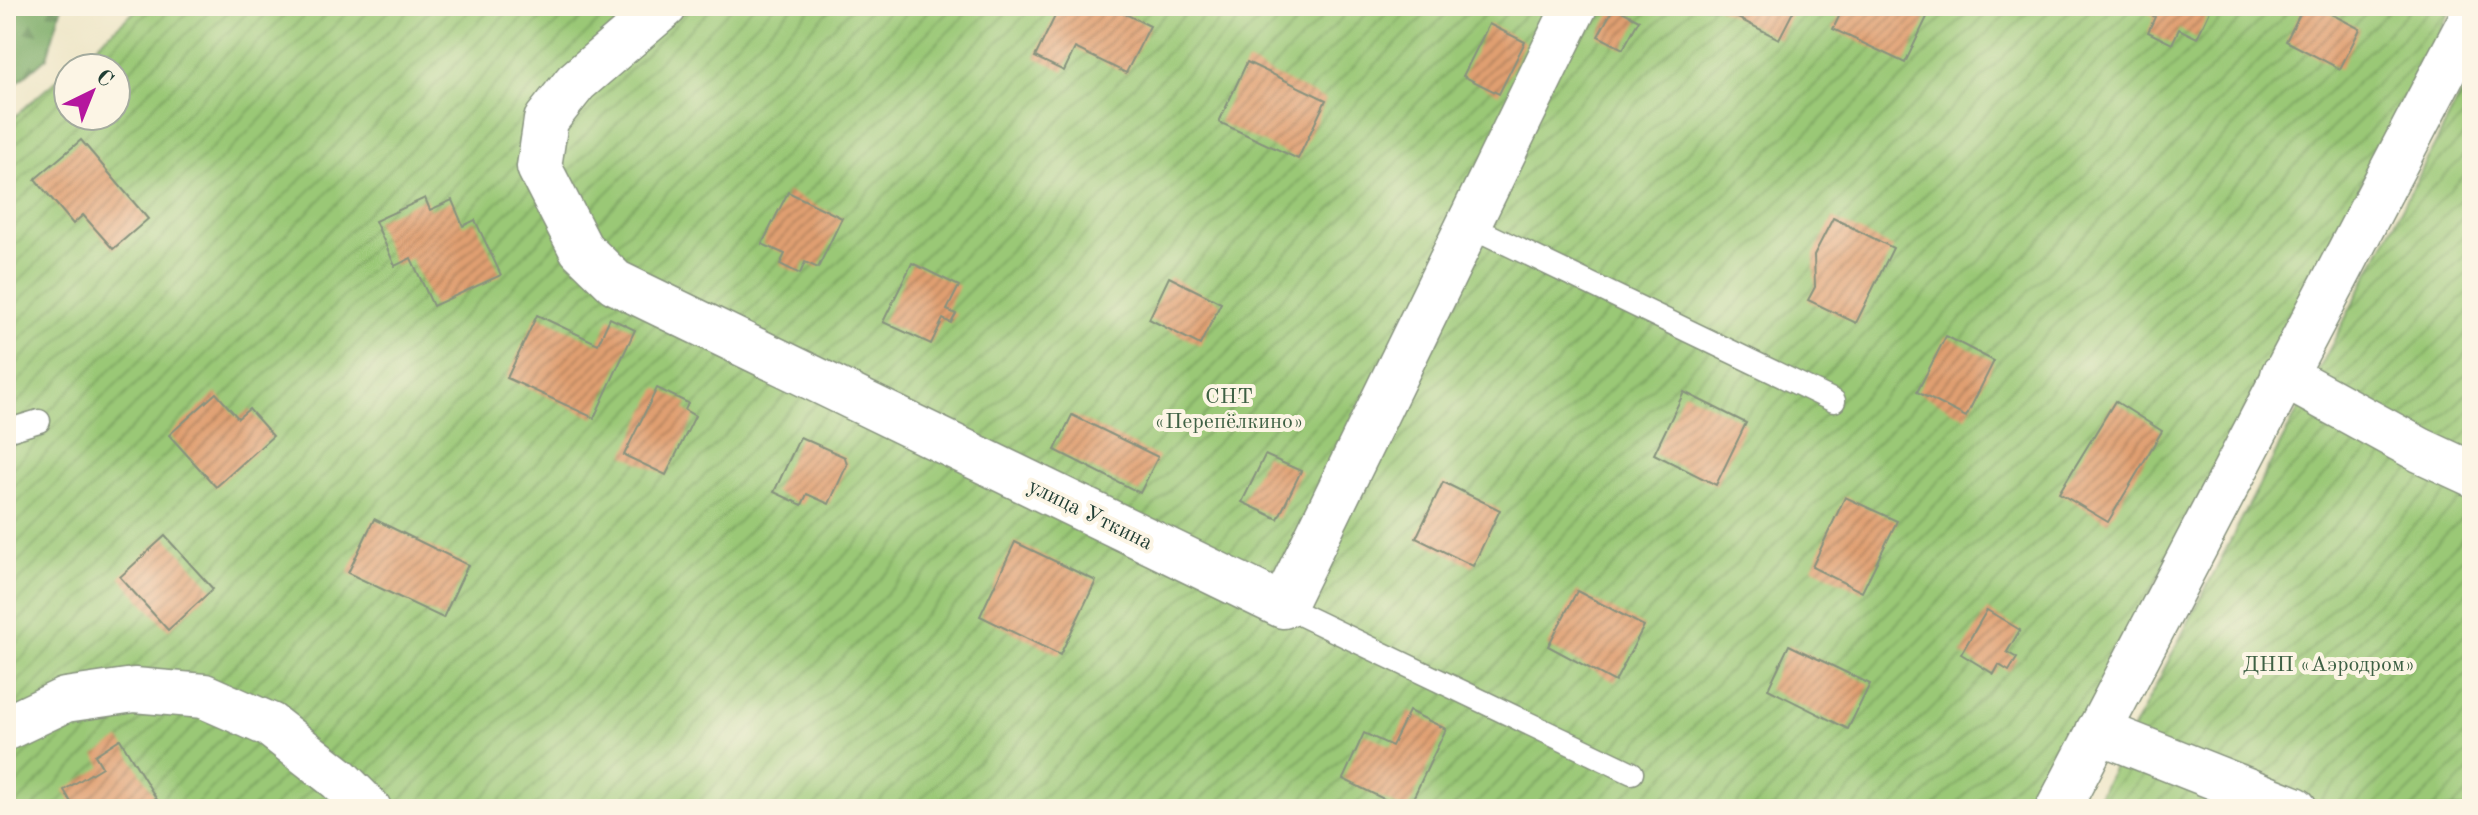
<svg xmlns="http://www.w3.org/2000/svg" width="2478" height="815" font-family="'Old Standard TT',serif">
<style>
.forest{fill:url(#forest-firs);stroke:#4d744e;stroke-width:2}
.garden{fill:url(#garden-furrows);stroke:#5c8255;stroke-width:2}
.building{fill:url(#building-hatch)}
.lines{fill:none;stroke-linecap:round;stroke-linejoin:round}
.lane-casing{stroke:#87927e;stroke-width:25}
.street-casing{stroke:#87927e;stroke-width:47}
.lane{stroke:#fff;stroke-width:22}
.street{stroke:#fff;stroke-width:44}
.labels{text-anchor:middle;stroke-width:8;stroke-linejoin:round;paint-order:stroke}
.park-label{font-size:22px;fill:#3e6044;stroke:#fcf5e5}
.street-label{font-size:22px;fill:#1f3d34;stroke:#fcf5e5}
</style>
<defs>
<pattern id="forest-firs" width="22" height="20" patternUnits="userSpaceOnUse" patternTransform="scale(2)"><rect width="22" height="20" fill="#7bac67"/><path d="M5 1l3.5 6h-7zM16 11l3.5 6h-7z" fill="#648d56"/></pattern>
<pattern id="garden-furrows" width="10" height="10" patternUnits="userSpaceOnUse" patternTransform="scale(2)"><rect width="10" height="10" fill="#9ac876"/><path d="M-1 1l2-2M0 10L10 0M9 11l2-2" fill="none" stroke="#7da462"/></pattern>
<pattern id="building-hatch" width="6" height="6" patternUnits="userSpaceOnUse" patternTransform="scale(2)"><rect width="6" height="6" fill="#e09f71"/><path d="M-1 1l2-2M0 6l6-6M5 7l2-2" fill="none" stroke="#b5835e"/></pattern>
</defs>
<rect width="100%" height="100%" fill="#fcf5e5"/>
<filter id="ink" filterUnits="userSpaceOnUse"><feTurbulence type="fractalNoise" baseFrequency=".0125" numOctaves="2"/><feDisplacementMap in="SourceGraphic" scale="16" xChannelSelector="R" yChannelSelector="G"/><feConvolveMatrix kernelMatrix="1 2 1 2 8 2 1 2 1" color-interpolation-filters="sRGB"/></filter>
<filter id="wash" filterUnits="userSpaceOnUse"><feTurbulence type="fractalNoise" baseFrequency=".006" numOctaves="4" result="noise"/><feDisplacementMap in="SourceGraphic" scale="32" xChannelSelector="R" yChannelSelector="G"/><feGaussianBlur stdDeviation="1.8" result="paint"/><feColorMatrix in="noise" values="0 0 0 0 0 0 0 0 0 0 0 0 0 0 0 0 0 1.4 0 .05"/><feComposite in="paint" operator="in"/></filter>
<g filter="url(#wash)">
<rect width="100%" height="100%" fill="#efe7c9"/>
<!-- forest -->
<path class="forest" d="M6,6H62L47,57L6,92Z"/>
<!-- garden -->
<g class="garden">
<path d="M141,6H2453L2039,809H6V124L68,70V116H116V68H70Z"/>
<path d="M2472,73V809H2092Z"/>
</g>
<g id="blocks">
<!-- building -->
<g class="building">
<path d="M1060,6H1109L1150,26L1126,73L1075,48L1064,71L1035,57Z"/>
<path d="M1714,6H1796L1779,39Z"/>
<path d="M1844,6H1915L1929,13L1905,63L1833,29Z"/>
<path d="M2140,6H2212L2197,38L2179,29L2172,44L2148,32L2155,17L2139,8Z"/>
<path d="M2304,6H2316L2360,29L2340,69L2286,41Z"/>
<path d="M1614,7L1639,20L1623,49L1598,36Z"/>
<path d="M1489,24L1525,42L1499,94L1463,76Z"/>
<path d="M1247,62L1326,100L1298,159L1219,122Z"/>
<path d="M81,140L148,219L113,249L83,215L73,224L35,179Z"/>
<path d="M788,192L842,218L818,268L805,262L800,274L780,264L785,254L762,244Z"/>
<path d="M425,198L430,210L452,200L463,226L475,220L501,275L433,306L411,258L395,266L375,221Z"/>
<path d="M1833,218L1893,248L1856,323L1808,300L1815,287L1814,255Z"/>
<path d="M912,263L959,286L947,310L956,314L951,323L943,319L931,344L883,322Z"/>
<path d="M1169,277L1221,303L1200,345L1149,319Z"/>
<path d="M537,315L598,344L610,318L635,330L594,418L507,378Z"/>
<path d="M1946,336L1994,361L1966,417L1917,392Z"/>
<path d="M657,388L688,403L685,410L695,416L666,475L624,455Z"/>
<path d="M1684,392L1746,423L1716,485L1654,454Z"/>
<path d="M216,393L238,418L249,409L273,436L216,487L169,435Z"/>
<path d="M2115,401L2162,431L2108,522L2059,493Z"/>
<path d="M1072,415L1158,457L1140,493L1055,450Z"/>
<path d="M800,437L845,457L847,465L829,504L807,494L802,505L774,492Z"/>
<path d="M1265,455L1301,471L1278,519L1242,502Z"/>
<path d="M1443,482L1500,510L1473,566L1416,538Z"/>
<path d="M1845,497L1897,521L1862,592L1812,567Z"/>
<path d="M374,519L468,565L443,618L348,573Z"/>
<path d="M165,536L213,589L168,630L120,577Z"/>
<path d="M1015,542L1096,581L1060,655L980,616Z"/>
<path d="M1577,591L1644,626L1615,682L1548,646Z"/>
<path d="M1987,610L2020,630L2007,652L2017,658L2009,671L1999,665L1994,674L1961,654Z"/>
<path d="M1789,645L1870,684L1848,729L1768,689Z"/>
<path d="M1409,711L1446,729L1408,809H1404L1343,779L1364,733L1392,746Z"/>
<path d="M120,739L159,803L150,809H75L64,790L102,767L95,755Z"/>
</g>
</g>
</g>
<g filter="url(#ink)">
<use href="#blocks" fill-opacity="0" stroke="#87927e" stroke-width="2"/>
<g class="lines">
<defs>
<g id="lane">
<path d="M1470,226L1834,401"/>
<path d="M6,431L39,421"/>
<path d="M1283,606L1632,773"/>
</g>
<g id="street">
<path d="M665,6L576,82L546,120L539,167L581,249L615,282L1283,606L1575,6"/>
<path d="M2283,375L2420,450L2472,474"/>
<path d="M6,728L65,700L134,690L204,696L270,725L339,779L369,809"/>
<path d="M2098,731L2295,809"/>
<path d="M2058,809L2472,17"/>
</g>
</defs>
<!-- lane casing -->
<use href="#lane" class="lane-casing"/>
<!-- street casing -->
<use href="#street" class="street-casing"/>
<!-- lane -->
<use href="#lane" class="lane"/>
<!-- street -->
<use href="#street" class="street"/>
</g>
</g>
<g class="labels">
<!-- park labels -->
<g class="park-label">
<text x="1229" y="403">СНТ<tspan x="1229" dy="25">«Перепёлкино»</tspan></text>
<text x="2329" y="671">ДНП «Аэродром»</text>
</g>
<!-- street labels -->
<g class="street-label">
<text transform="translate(1091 513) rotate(26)" y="8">улица Уткина</text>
</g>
</g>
<!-- margin -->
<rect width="2478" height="815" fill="none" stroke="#fcf5e5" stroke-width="32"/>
<!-- north arrow -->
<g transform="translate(92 92) rotate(43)"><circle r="38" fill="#fcf5e5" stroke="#a4ab9e" stroke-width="2"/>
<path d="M0-6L14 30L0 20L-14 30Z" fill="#b5179e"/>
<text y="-12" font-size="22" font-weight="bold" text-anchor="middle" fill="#1f3d34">С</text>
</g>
</svg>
